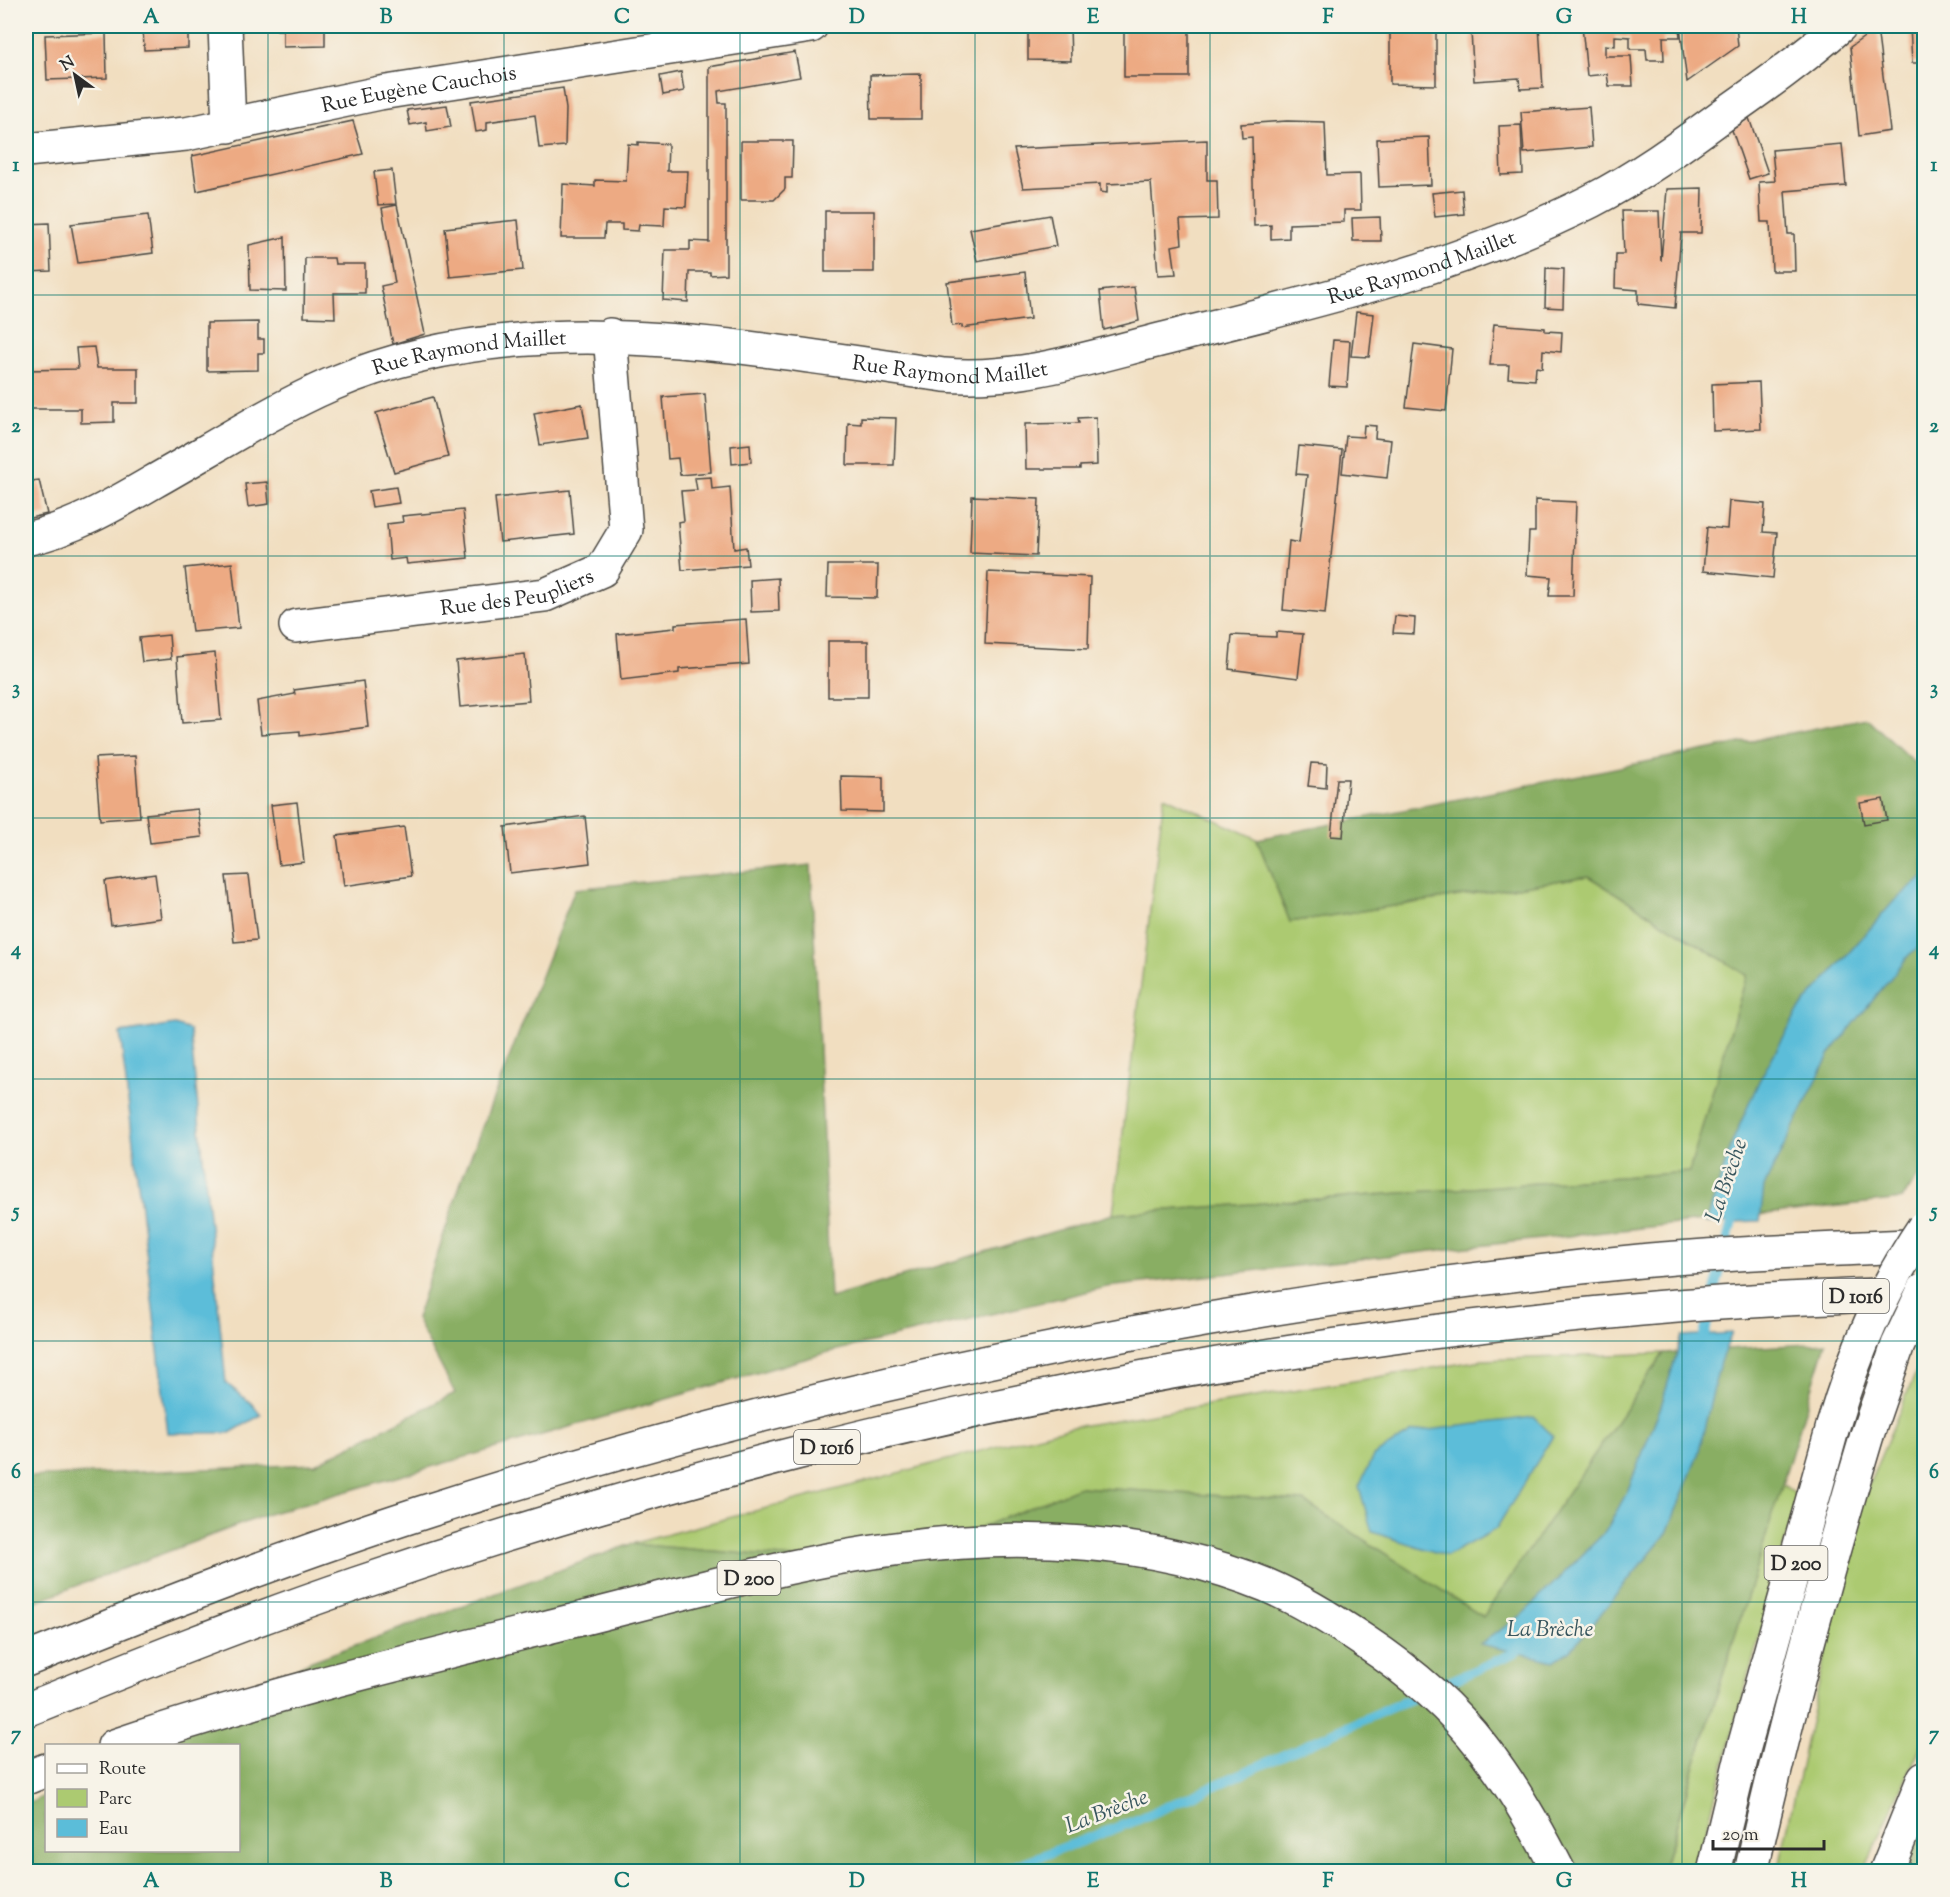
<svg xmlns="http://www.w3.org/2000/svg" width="1950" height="1897" font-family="'Sorts Mill Goudy',serif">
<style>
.green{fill:#acca71;stroke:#6c7a4e;stroke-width:1.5}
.forest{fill:#89ae63;stroke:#5a6c47;stroke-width:1.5}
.water{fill:#5bbdd9;stroke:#437482;stroke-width:1.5}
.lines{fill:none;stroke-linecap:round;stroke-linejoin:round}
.stream{stroke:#5bbdd9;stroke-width:10}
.building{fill:#edaa83}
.minor-casing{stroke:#494641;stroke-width:36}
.primary-casing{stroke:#494641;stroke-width:36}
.trunk-casing{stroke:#494641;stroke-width:36}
.minor{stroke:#fff;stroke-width:33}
.primary{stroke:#fff;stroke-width:33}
.trunk{stroke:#fff;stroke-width:33}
.primary-bridge-casing{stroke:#494641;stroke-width:36;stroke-linecap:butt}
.primary-bridge{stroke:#fff;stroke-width:33}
.grid{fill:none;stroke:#0f766e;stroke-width:1.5;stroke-opacity:0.55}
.labels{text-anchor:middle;stroke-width:5;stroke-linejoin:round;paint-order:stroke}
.shield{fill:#f7f3e8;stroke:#686764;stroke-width:1.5}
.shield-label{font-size:20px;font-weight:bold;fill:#2b2b2b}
.street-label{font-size:21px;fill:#2b2b2b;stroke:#f7f3e8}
.water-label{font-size:22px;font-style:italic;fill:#39575f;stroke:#f7f3e8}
.neatline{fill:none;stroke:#0f766e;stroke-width:2}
.grid-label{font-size:20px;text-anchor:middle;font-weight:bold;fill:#0f766e}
</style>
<rect width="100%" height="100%" fill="#f7f3e8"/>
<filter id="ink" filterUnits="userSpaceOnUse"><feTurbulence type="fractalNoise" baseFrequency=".0167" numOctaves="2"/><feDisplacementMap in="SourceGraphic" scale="12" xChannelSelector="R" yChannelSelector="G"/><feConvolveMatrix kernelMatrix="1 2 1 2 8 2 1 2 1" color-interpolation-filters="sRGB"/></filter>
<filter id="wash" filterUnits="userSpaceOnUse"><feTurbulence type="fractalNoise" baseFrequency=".008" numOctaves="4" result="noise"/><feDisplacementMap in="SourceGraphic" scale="24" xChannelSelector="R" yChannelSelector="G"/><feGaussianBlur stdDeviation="1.35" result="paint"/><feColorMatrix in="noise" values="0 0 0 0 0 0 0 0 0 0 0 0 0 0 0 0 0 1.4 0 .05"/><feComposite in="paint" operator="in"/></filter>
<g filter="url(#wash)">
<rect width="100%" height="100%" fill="#f1dec0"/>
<!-- green -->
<g class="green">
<path d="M1164,796L1257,839L1290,922L1588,876L1747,975L1689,1172L1113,1214Z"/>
<path d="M1664,1353L1483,1618L1304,1501L1080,1487L886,1566L631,1544L1067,1428L1482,1360Z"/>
<path d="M1924,1353V1739L1864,1871L1778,1872L1854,1520Z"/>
<path d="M1782,1484L1798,1496L1695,1871L1662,1872Z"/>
</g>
<!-- forest -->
<g class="forest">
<path d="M1867,718L1924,772V1169L1902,1199L1107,1287L829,1352L268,1514L26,1605V1477L315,1464L455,1393L416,1319L463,1176L575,889L811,865L830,1298L1113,1214L1689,1172L1747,975L1588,876L1290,922L1257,839Z"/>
<path d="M1826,1343L1662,1871L26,1872V1805L46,1795V1850H238V1746L144,1745L309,1662L631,1544L886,1566L1080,1487L1304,1501L1483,1617L1664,1353Z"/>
<path d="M1924,1812V1871H1899Z"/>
</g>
<!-- water -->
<g class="water">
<path d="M1924,877V943L1909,955L1829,1055L1764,1187L1760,1221L1706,1223L1733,1140L1759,1081L1798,1011L1894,901Z"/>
<path d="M175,1025L190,1030L226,1383L251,1403L261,1415L230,1433H168L120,1033Z"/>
<path d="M1732,1333L1720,1362L1698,1455L1667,1533L1571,1650L1554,1661L1480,1644L1522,1615L1605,1532L1627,1492L1661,1406L1682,1336Z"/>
<path d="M1534,1417L1553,1436L1496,1529L1447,1556L1372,1532L1359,1487L1373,1456L1412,1432Z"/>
</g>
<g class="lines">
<!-- stream -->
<g class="stream">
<path d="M1701,1348L1735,1209"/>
<path d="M999,1872L1137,1820L1514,1653L1524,1645"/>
</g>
</g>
<g id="blocks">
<!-- building -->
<g class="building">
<path d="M143,26H188V48L144,50Z"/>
<path d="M277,26H330V29H325V46L283,47V30H277Z"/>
<path d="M381,26H399L400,27L381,28Z"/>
<path d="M1028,26H1070L1071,61L1028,60Z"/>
<path d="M1516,26H1539L1543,88L1520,89L1519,78L1474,81L1471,32L1516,29Z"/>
<path d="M1582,26H1679L1680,37H1663L1664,60H1647L1646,49H1630V37L1615,36V46L1605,45V56H1631L1633,86H1609L1607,74L1587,76Z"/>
<path d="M1680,26H1736L1738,46L1687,82Z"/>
<path d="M1910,26H1924V63H1912Z"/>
<path d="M1877,28L1890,131L1859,136L1850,47Z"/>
<path d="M1124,29L1189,30V77H1124Z"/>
<path d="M1390,31L1436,32V85L1390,84Z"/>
<path d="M106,33L107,78L47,80L45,35Z"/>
<path d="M795,52L800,77L718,91L719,103H726V274L710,275V272H689L688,302L663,300L665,250H690V241L709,242V67Z"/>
<path d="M681,72L684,91L663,95L660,76Z"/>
<path d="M921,74V119H871L870,75Z"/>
<path d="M563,88L566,109L565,146L539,148L535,115L487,122V130L476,132L471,101Z"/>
<path d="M447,105L451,127L427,131L426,122L410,125L407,110Z"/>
<path d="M1589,107L1592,147L1524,153L1521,112Z"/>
<path d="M1749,118L1768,173L1749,179L1732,130Z"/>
<path d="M353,121L363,154L197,191L192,156Z"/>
<path d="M1287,121L1325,122L1327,175L1360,174L1361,210H1344V222L1289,224V238L1271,239V225L1254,226L1252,137L1242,138L1241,124Z"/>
<path d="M1521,125L1523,174L1501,175L1499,126Z"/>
<path d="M1429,137L1431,185L1379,187L1377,139Z"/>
<path d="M1207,140V180H1217L1218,219L1180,220L1182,244L1172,246L1176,274L1158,275L1151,182L1107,184V193L1100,192V184L1023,188L1014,149Z"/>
<path d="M741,141H793L792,178H785V189L774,200H741Z"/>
<path d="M638,142L668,144L667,171H688L686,207L665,206L664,226L639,225L638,231L622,230V224H605L604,238H561L563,184L595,186V180L626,181L628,144L638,145Z"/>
<path d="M1842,144L1846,186L1785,191L1788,234H1794L1795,271H1772L1770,222H1761L1759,182L1775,181L1772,150Z"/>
<path d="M392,170L396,204L378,205L374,172Z"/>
<path d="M1702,188L1701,233H1681L1675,308L1638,304V290L1615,288L1616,254H1624L1622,211H1659L1661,261L1667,189Z"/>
<path d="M1462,190L1464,214L1435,217L1432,193Z"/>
<path d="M397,205L425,334L393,344L381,286L395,283L382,208Z"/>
<rect x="825" y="211" width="49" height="61"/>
<path d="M148,215L153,253L78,263L71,224Z"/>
<path d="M1050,215L1056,246L977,261L970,229Z"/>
<path d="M1380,217L1381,241H1353L1352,218Z"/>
<path d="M518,220L523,270L450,277L445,228Z"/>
<path d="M49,223L51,271L26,272V224Z"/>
<path d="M285,237L286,291L250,290L249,245Z"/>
<path d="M305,258H334L335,264H365V293H334L335,318L304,317Z"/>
<path d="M1546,268L1564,269L1563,308L1545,307Z"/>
<path d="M1025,272L1030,319L962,328V325L952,326L947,282Z"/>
<path d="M1134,287L1139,321L1104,330L1100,291Z"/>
<path d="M1356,312L1374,314L1369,357L1351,356Z"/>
<path d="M258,322V339H264V353H258V370L207,371V323Z"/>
<path d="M1494,324L1545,328V331L1562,332L1561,352L1543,350L1542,368L1536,367L1535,380L1508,378L1509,365H1490Z"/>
<path d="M1333,340L1350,341L1347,387L1329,386Z"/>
<path d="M1414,344L1452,349L1446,411L1406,407Z"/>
<path d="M94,347L97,368H138V403H114V422L81,423V409H26V370L78,369L76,348Z"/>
<path d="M1759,382L1761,429L1713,431L1712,384Z"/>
<path d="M705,394L711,472L680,475L678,458L668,459L663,397Z"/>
<path d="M433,397L448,457L394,472L376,413Z"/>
<path d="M582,404L588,438L540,445L534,413Z"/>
<path d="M861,417L896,418L894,465H847L848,423L861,424Z"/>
<path d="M1096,417L1097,465L1080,466V469H1026L1025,424L1079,423L1078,418Z"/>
<path d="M1364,425L1376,426L1375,438L1391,440L1387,478L1342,473L1346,436L1363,437Z"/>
<path d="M750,444L751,462L732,464L731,446Z"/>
<path d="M1299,446L1342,450L1325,614L1283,610L1289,541L1299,543L1307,475L1296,474Z"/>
<path d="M711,477L712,489L730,487L734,549L746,547L748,565L682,570L678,522L684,521L681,491L697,490L695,478Z"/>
<path d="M39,480L47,514L26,519V482Z"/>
<path d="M267,482L269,504L248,507L245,484Z"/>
<path d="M396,487L399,503L372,507L369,491Z"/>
<path d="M570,490L574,534L500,542L495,498Z"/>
<path d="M972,496L1039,499L1036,556L970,553Z"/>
<path d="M1535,500L1576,502L1573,596H1549L1551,577L1527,575L1529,532H1535Z"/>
<path d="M1729,501L1765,504L1763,532L1777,533L1773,578L1703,571L1707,527L1727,529Z"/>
<path d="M463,510L468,558L407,564L406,558L390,560L387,524L403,522L402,516Z"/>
<path d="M232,563L239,628L192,632L185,568Z"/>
<path d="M828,565H878L877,598L827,597Z"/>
<path d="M988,572L1090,577L1088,649L985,644Z"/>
<path d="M778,578L779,611L751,612L750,580Z"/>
<path d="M1395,616L1415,618L1414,634L1393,633Z"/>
<path d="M746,619L749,664L679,669V673L621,680L617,634L675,628V624Z"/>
<path d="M1276,632L1303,634L1298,678L1229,669L1232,635L1276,637Z"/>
<path d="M169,635L171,659L142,662L139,638Z"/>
<rect x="828" y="641" width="40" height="56"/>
<path d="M215,653L221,720L182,723L177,657Z"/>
<path d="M525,654L529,701L460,707L456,661Z"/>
<path d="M363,681L368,727L300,736V731L261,734L257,701L295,694L294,690Z"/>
<path d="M135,756L140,817L100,820L95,758Z"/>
<path d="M1311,763L1327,764L1326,788L1308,786Z"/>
<path d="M841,776L883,777V812L842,811Z"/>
<path d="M1337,779H1348L1343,837L1331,836Z"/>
<path d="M1883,799L1887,820L1864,824L1860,803Z"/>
<path d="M297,802L304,862L279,865L271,805Z"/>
<path d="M198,809L202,837L150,843L146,814Z"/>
<path d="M585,816L590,863L510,873L505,827Z"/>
<path d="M404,827L411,876L344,886L337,836Z"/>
<path d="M155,874L161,918L111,925L105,881Z"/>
<path d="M249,875L257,940L234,942L226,876Z"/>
</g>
</g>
</g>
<g filter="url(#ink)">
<use href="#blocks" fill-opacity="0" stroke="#494641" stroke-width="1.5"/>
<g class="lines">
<defs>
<g id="minor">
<path d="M225,26L229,126"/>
<path id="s1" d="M26,150L186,134L380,93L811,26"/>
<path id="s2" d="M26,539C72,529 112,506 153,482C212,449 270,411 332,384C527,301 742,348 944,375C1022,382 1100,354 1176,336C1317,301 1461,267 1591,201C1638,177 1681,146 1723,115C1763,87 1804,58 1840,26"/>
<path id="s3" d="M296,626L545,595L602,570L626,530L610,335"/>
</g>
<g id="primary">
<path d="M114,1746C264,1695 418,1659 572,1621C681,1594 790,1562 902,1548C1022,1532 1153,1539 1266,1585C1301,1600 1333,1620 1364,1641C1408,1670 1451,1706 1483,1748C1513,1786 1537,1829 1559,1872"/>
<path d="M26,1778L46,1770"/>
<path d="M1714,1872L1744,1747L1833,1426"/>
<path d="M1751,1872C1784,1725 1824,1579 1867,1435"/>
<path d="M1886,1872L1924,1778"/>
</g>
<g id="trunk">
<path d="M26,1660C156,1607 287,1556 421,1513C820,1385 1233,1300 1650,1260C1741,1252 1833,1250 1924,1245"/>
<path d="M26,1710C135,1666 244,1622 356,1584C764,1444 1191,1351 1621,1311C1722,1301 1823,1297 1924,1293"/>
</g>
</defs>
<!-- minor casing -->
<use href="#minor" class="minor-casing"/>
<!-- primary casing -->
<use href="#primary" class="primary-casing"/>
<!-- trunk casing -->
<use href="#trunk" class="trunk-casing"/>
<!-- minor -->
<use href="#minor" class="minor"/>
<!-- primary -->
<use href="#primary" class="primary"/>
<!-- trunk -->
<use href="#trunk" class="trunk"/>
<defs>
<g id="primary-bridge">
<path d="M1833,1426C1855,1352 1881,1291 1924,1227"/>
<path d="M1867,1435L1898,1345L1924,1290"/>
</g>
</defs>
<!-- primary-bridge casing -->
<use href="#primary-bridge" class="primary-bridge-casing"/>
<!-- primary-bridge -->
<use href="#primary-bridge" class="primary-bridge"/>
</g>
</g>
<!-- grid -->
<path class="grid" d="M268,26V1872M504,26V1872M740,26V1872M975,26V1872M1210,26V1872M1446,26V1872M1682,26V1872M26,295H1924M26,556H1924M26,818H1924M26,1079H1924M26,1341H1924M26,1602H1924"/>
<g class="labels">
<!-- shield labels -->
<g class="shield">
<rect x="1823" y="1279" width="66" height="34" rx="4.5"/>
<rect x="794" y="1430" width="66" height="34" rx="4.5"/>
<rect x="1764.5" y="1546" width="63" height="34" rx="4.5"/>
<rect x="717.5" y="1561" width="63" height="34" rx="4.5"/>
</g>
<g class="shield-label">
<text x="1856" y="1303">D 1016</text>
<text x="827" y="1454">D 1016</text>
<text x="1796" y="1570">D 200</text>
<text x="749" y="1585">D 200</text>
</g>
<!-- street labels -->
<g class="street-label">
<text dy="7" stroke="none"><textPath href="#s1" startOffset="398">Rue Eugène Cauchois</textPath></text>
<text dy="7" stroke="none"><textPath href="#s2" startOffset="1456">Rue Raymond Maillet</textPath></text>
<text dy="7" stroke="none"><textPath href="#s2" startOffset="486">Rue Raymond Maillet</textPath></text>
<text dy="7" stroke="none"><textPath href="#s2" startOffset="970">Rue Raymond Maillet</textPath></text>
<text dy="7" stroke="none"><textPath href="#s3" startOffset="224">Rue des Peupliers</textPath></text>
</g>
<!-- water labels -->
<g class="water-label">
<text transform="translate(1725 1180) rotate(-71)" y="8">La Brèche</text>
<text x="1550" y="1636">La Brèche</text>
<text transform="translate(1106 1810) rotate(-21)" y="8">La Brèche</text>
</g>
</g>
<!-- margin -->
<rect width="1950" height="1897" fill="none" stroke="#f7f3e8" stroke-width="66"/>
<!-- legend -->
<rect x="45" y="1744" width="195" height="108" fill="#f7f3e8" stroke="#a5a39c" stroke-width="1.5"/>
<rect x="57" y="1764" width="30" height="9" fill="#ffffff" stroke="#a5a39c" stroke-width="1.5"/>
<text x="99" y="1774" font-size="18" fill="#2b2b2b">Route</text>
<rect x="57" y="1789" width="30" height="18" fill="#acca71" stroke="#a5a39c" stroke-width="1.5"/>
<text x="99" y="1804" font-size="18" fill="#2b2b2b">Parc</text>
<rect x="57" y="1819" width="30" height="18" fill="#5bbdd9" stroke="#a5a39c" stroke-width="1.5"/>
<text x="99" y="1834" font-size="18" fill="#2b2b2b">Eau</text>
<!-- north arrow -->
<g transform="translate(75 75) rotate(327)" stroke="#f7f3e8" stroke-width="4.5" paint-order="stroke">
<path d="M0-4.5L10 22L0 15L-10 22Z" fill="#2b2b2b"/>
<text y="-9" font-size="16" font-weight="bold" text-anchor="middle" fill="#2b2b2b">N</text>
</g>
<!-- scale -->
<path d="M1713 1840v9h111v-9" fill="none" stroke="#2b2b2b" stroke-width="3"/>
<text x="1722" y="1840" font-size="18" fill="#2b2b2b" stroke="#f7f3e8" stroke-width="4.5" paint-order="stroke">20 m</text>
<rect x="33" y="33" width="1884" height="1831" class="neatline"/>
<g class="grid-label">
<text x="151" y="23">A</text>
<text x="386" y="23">B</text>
<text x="622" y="23">C</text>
<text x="857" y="23">D</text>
<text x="1093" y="23">E</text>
<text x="1328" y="23">F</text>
<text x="1564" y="23">G</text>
<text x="1799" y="23">H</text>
<text x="16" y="171">1</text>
<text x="1934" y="171">1</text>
<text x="16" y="432">2</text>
<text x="1934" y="432">2</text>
<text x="16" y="694">3</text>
<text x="1934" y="694">3</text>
<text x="16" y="955">4</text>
<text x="1934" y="955">4</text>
<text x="16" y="1217">5</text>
<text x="1934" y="1217">5</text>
<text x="16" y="1478">6</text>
<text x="1934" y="1478">6</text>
<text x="16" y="1740">7</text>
<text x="1934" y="1740">7</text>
<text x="151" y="1887">A</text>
<text x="386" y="1887">B</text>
<text x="622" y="1887">C</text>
<text x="857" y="1887">D</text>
<text x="1093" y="1887">E</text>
<text x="1328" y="1887">F</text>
<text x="1564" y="1887">G</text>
<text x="1799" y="1887">H</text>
</g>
</svg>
